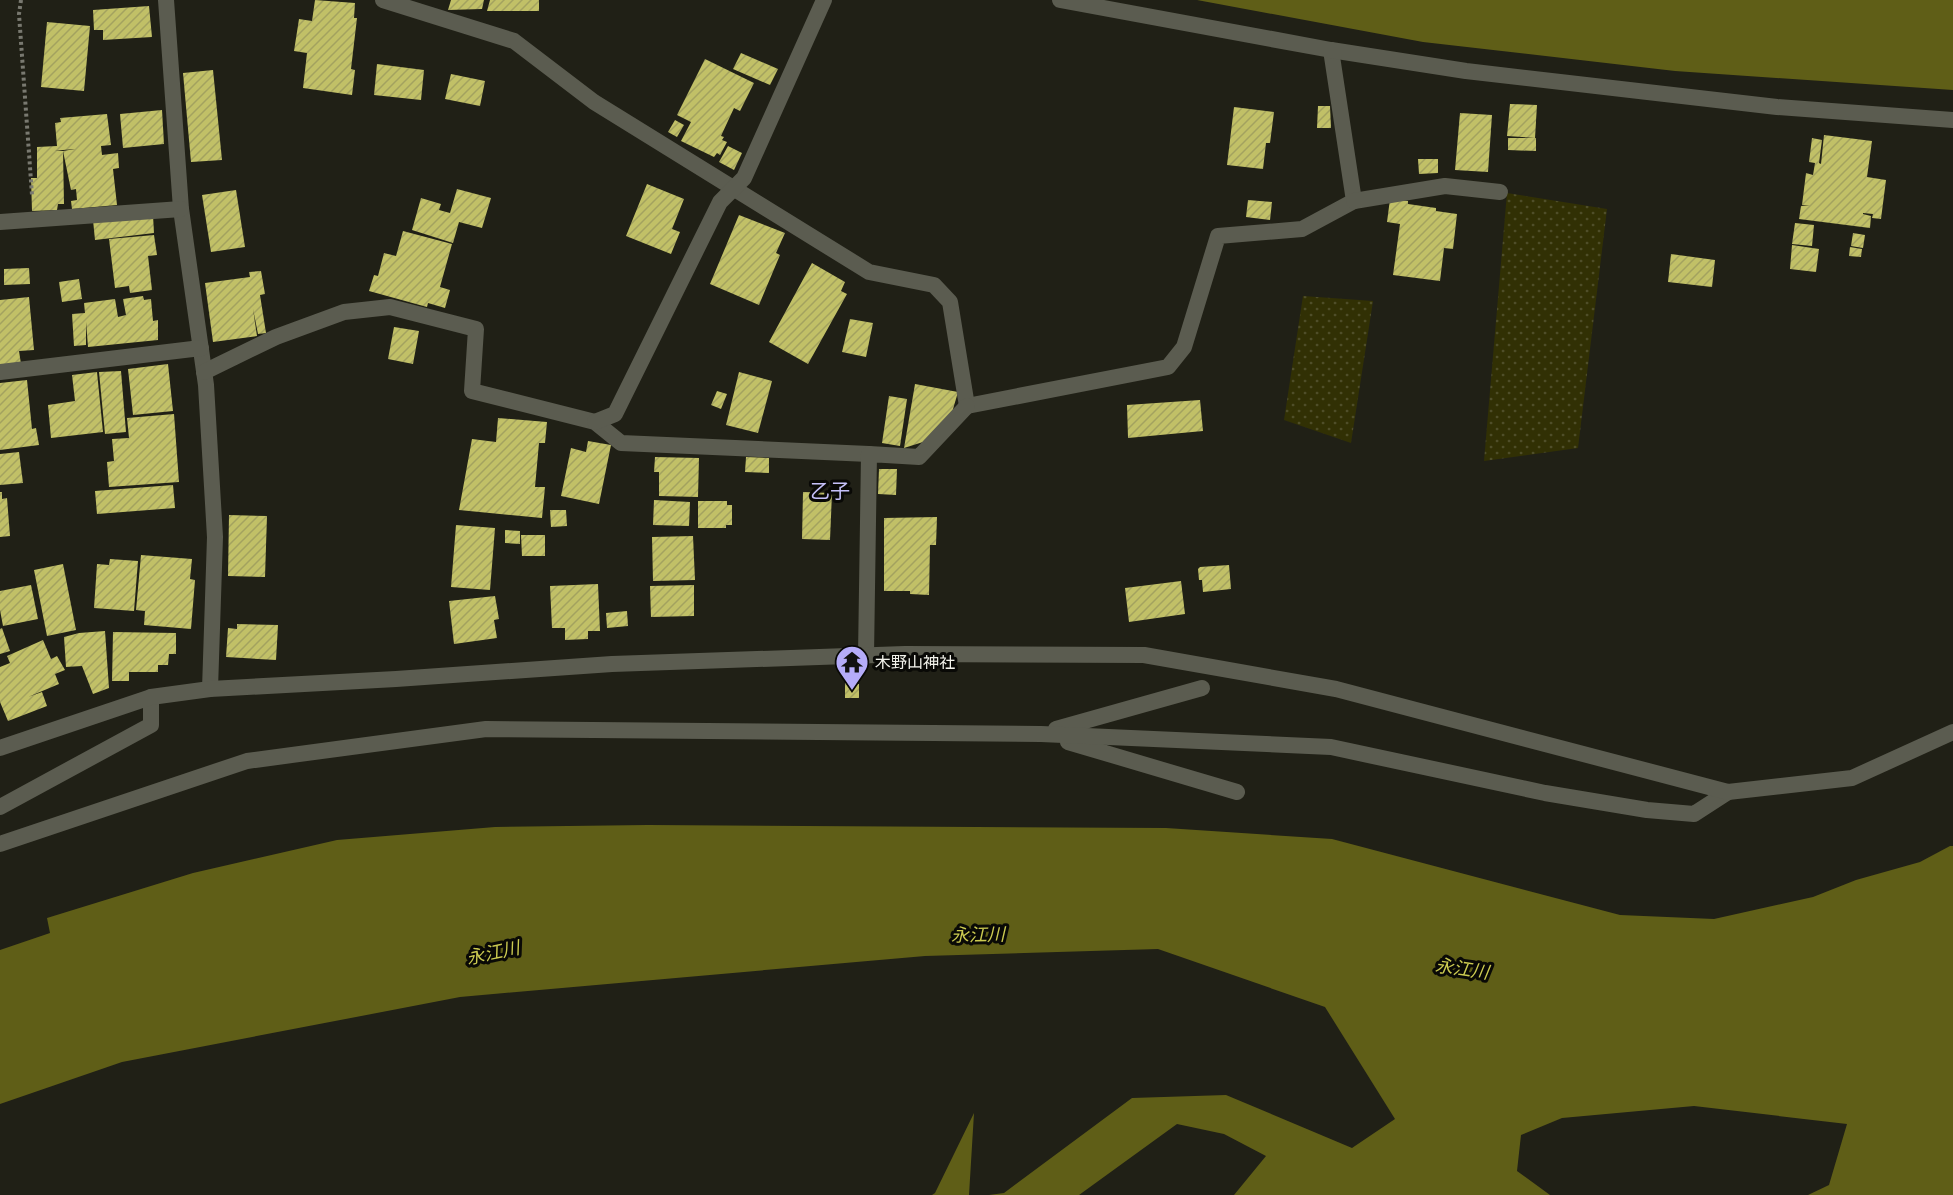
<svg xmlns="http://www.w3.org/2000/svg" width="1953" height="1195" font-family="Manrope,'Noto Sans JP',sans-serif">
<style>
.grass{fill:url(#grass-dots)}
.water{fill:#5f5e17}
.building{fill:url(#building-hatch)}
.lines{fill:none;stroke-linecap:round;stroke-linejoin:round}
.path{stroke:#797970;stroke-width:4;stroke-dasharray:3 3;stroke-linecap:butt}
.service{stroke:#5b5c50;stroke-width:16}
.minor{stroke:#5b5c50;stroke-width:16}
.tertiary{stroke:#5b5c50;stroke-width:16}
.labels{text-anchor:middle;stroke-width:6;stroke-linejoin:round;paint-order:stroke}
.poi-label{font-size:16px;fill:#f2f2eb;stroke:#090906;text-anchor:start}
.water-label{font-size:18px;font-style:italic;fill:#cccb51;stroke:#090906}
.quarter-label{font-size:20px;fill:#c5c0f9;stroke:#090906}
</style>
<defs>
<pattern id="grass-dots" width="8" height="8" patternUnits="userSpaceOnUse" patternTransform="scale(1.5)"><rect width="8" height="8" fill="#313004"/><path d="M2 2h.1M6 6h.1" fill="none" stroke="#4f4e29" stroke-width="1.8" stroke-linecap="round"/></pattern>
<pattern id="building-hatch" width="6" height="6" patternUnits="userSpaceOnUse" patternTransform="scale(1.5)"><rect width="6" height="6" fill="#c1c067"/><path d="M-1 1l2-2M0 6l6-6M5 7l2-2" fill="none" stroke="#a3a25f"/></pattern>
</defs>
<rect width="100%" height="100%" fill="#202016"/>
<!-- grass -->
<g class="grass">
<path d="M1507,193L1607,209L1578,448L1484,461Z"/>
<path d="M1303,296L1373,301L1351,443L1284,420Z"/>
</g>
<!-- water -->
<g class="water">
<path d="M1197,0H1953V90L1675,71L1423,42Z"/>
<path d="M648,825L1166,828L1332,839L1620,915L1714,919L1813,897L1856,880L1920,862L1950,846H1953V1195H1808L1829,1185L1847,1124L1694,1106L1562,1118L1521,1135L1517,1171L1550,1195H1234L1266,1156L1224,1134L1177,1124L1079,1195H989L1004,1193L1132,1098L1226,1095L1352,1148L1395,1119L1325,1007L1158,949L925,956L460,997L122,1062L0,1104V950L50,933L47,918L193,873L337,840L495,827Z"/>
<path d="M974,1113L969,1195H932L935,1193Z"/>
</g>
<!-- building -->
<g class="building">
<path d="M315,0L355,3L354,18H357L351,69L355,70L352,95L303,88L307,53L294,51L299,19L312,21Z"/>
<path d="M451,0H484L482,9L448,10Z"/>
<path d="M490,0H539V11H487Z"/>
<path d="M149,6L152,37L103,40V30H94L93,10Z"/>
<path d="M47,22L90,26L84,91L41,87Z"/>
<path d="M741,53L778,69L770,85L733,69Z"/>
<path d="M705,59L754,83L740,111L734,108L721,136L724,137L722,140L727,142L720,155L717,153L714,157L681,141L691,122L677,115Z"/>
<path d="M377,64L424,70L421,100L374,95Z"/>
<path d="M213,70L222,160L191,162L183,73Z"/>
<path d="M451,74L485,81L480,106L445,99Z"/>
<path d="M1510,104L1537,105L1535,138L1507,136Z"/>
<path d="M1318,106H1330L1331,128H1317Z"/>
<path d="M1234,107L1274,112L1270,143H1266L1263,169L1227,165Z"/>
<path d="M162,110L164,144L123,148L120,114Z"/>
<path d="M1460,113L1492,115L1488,172L1455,170Z"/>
<path d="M107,114L111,145L101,146L102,155L118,153L119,168L113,169L117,205L72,209L71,201L77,200L76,189L71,190L63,151L75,149L63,150V148V150H55L63,151L64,204H58L57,210L32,211L31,178H37V147L57,146L55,123L61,122L60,118Z"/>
<path d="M675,120L684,125L677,137L668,132Z"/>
<path d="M1824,135L1872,141L1867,177L1886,180L1881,219L1872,218L1873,214L1863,213V214L1871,216L1870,228L1799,219L1801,206L1810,205H1802L1806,173L1813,175L1815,163L1809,162L1812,138L1822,140L1819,163L1821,164Z"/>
<path d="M1508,138H1536V151L1508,150Z"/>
<path d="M728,146L742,153L734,170L719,162Z"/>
<path d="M1418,159H1438V173L1419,174Z"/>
<path d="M647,184L684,199L672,229L680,232L671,254L626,236Z"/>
<path d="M457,189L491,198L482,228L459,222L453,243L412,230L421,198L441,204L439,210L450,213Z"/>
<path d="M236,190L245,247L211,252L202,195Z"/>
<path d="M1390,199L1408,201V204L1436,208V211L1457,214L1453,249L1444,248L1440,281L1393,275L1400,224L1387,222Z"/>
<path d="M1248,200L1272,202L1270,220L1246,217Z"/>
<path d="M153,215L154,233L95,240L93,220Z"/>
<path d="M739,215L785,233L776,253L780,255L759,305L710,284Z"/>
<path d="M1795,223L1814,225L1812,246L1792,244Z"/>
<path d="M403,231L452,244L440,287L450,290L445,308L428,303L427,307L369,291L374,275L378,276L384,253L396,256Z"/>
<path d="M1853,233L1865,235L1863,248L1851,246Z"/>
<path d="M154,235L157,255L148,256L152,290L130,293L129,286L115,288L109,239Z"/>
<path d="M1792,245L1819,249L1816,272L1790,269Z"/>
<path d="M1850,247L1862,249L1861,257L1849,256Z"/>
<path d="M1671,254L1715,260L1712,287L1668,282Z"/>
<path d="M812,263L845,282L841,291L847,294L808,364L769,342Z"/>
<path d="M29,268L30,284L4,285V269Z"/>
<path d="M261,271L265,294L260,295L266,333L258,334L253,309L257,336L213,342L205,283L250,277L249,272Z"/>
<path d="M79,279L82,299L62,302L59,282Z"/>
<path d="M143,296L144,300L151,299L153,321L158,320V340L88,347L86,322V345L74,346L72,314L85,313L84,303L115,299L118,317L126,315L123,299Z"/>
<path d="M29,297L34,350L19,351L21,364L0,365V300Z"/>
<path d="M850,319L873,323L866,357L842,352Z"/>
<path d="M394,327L419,331L413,364L388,359Z"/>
<path d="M168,364L173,411L133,415L128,369Z"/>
<path d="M121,371L126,432L105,434L99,372Z"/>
<path d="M97,372L103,432L51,438L48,405L75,401L72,375Z"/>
<path d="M739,372L772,381L758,433L726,425Z"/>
<path d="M27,380L32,429L36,428L39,445L0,450V383Z"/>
<path d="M915,384L958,392L951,416L923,442L904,448Z"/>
<path d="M717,391L727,394L721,409L711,405Z"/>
<path d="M889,396L907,399L900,446L882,443Z"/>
<path d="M1200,400L1203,431L1128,438L1127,405Z"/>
<path d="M174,414L179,482L109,487L107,462L114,461L112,439L129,438L127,418Z"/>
<path d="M498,418L547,422L545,443H539L535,487H545L542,518L459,510L472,439L496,442Z"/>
<path d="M588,441L611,445L599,504L561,496L571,448L586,452Z"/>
<path d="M19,452L23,483L0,485V454Z"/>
<path d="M655,457L699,458L698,497L659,496V472H654Z"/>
<path d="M746,457L769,458V473L745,472Z"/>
<path d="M879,469H897L896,495L878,494Z"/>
<path d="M173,485L175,508L97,514L95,491Z"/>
<path d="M0,492H2V499L7,498L10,536L0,537Z"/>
<path d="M803,492L832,493L830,540L802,539Z"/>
<path d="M654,500L690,502L689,526L653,525Z"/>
<path d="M698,501H727V505H732V525H726V528H698Z"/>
<path d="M550,510H566L567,526L551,527Z"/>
<path d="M229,515L267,516L265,577L228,576Z"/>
<path d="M937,517L936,545H930L929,595L910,594V591H884V518Z"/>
<path d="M456,525L495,528L490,590L451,587Z"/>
<path d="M505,530L520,531V544L505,543Z"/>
<path d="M521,535H545V556H522Z"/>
<path d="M693,536L695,580L653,581L652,537Z"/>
<path d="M141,555L192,559L190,579L195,580L191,629L144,625L145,611L136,610Z"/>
<path d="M110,559L138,561L134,611L94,608L97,564L109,565Z"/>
<path d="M63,564L76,630L47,636L34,570Z"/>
<path d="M1229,565L1231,589L1203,592L1202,580H1199L1198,569L1200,567Z"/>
<path d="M1181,581L1185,614L1129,622L1125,588Z"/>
<path d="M598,584L600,631H588V639L565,640V628H552L550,586Z"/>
<path d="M31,585L38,619L3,626L0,610V591Z"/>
<path d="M694,585V616L651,617L650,586Z"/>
<path d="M495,596L499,619L494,620L497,638L454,644L449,601Z"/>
<path d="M627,611L628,626L607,628L606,613Z"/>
<path d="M237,624L278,625L276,660L226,657L228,628L237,629Z"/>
<path d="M2,628L10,651L0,654V629Z"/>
<path d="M105,631L109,688L93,694L82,666L66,667L64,637L79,633Z"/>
<path d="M113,632L176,633V654H169L168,665H158V672H129V681H112Z"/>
<path d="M43,640L51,659L57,656L65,670L55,674L59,684L28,697L42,692L47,706L8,721L0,702V667L10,663L7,656Z"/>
<path d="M845,683L859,684V698H845Z"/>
</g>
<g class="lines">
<!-- path -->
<path class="path" d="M21,0L19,14L32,195"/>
<!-- service -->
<g class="service">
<path d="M1056,729L1202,688"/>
<path d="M1068,742L1237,792"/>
<path d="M0,807L151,725V697"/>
<path d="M0,844L247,761L486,729L1041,734L1331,747L1545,793L1647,810L1694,814L1728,792"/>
</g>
<!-- minor -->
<g class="minor">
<path d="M166,0L181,209L206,385L215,537L210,689"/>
<path d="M383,0L514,41L594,102L869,272L934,285L950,302L967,406L1168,367L1184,347L1218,236L1302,229L1354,201L1331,50"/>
<path d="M1060,0L1331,50L1466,71L1777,107L1953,120"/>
<path d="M1354,201L1445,186L1500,192"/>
<path d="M0,222L181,209"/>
<path d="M0,372L201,348"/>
<path d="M204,372L276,337L344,312L390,307L476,329L472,391L595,422L621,443L869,454"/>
<path d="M595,422L615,414L720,202L744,178L824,0"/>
<path d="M866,656L869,454L919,457L967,406"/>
</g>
<!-- tertiary -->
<path class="tertiary" d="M0,748L151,697L210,689L396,679L612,664L905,654L1144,655L1336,689L1728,792L1852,778L1953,732"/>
</g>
<!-- icons -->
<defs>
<symbol id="temple-pin" viewBox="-11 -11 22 30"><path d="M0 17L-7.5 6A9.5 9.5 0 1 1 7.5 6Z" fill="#b5acf9" stroke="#090906"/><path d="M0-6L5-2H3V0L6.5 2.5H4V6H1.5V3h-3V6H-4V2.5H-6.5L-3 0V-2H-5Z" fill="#111"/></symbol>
</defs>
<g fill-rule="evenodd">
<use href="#temple-pin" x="833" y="643" width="38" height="52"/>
</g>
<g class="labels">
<!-- poi labels -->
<g class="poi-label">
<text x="875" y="668">木野山神社</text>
</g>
<!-- water labels -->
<g class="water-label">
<text transform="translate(978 935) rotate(-1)" y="6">永江川</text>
<text transform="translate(493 953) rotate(-12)" y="6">永江川</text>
<text transform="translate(1462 969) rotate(8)" y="6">永江川</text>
</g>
<!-- quarter labels -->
<g class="quarter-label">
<text x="830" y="498">乙子</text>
</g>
</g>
</svg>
